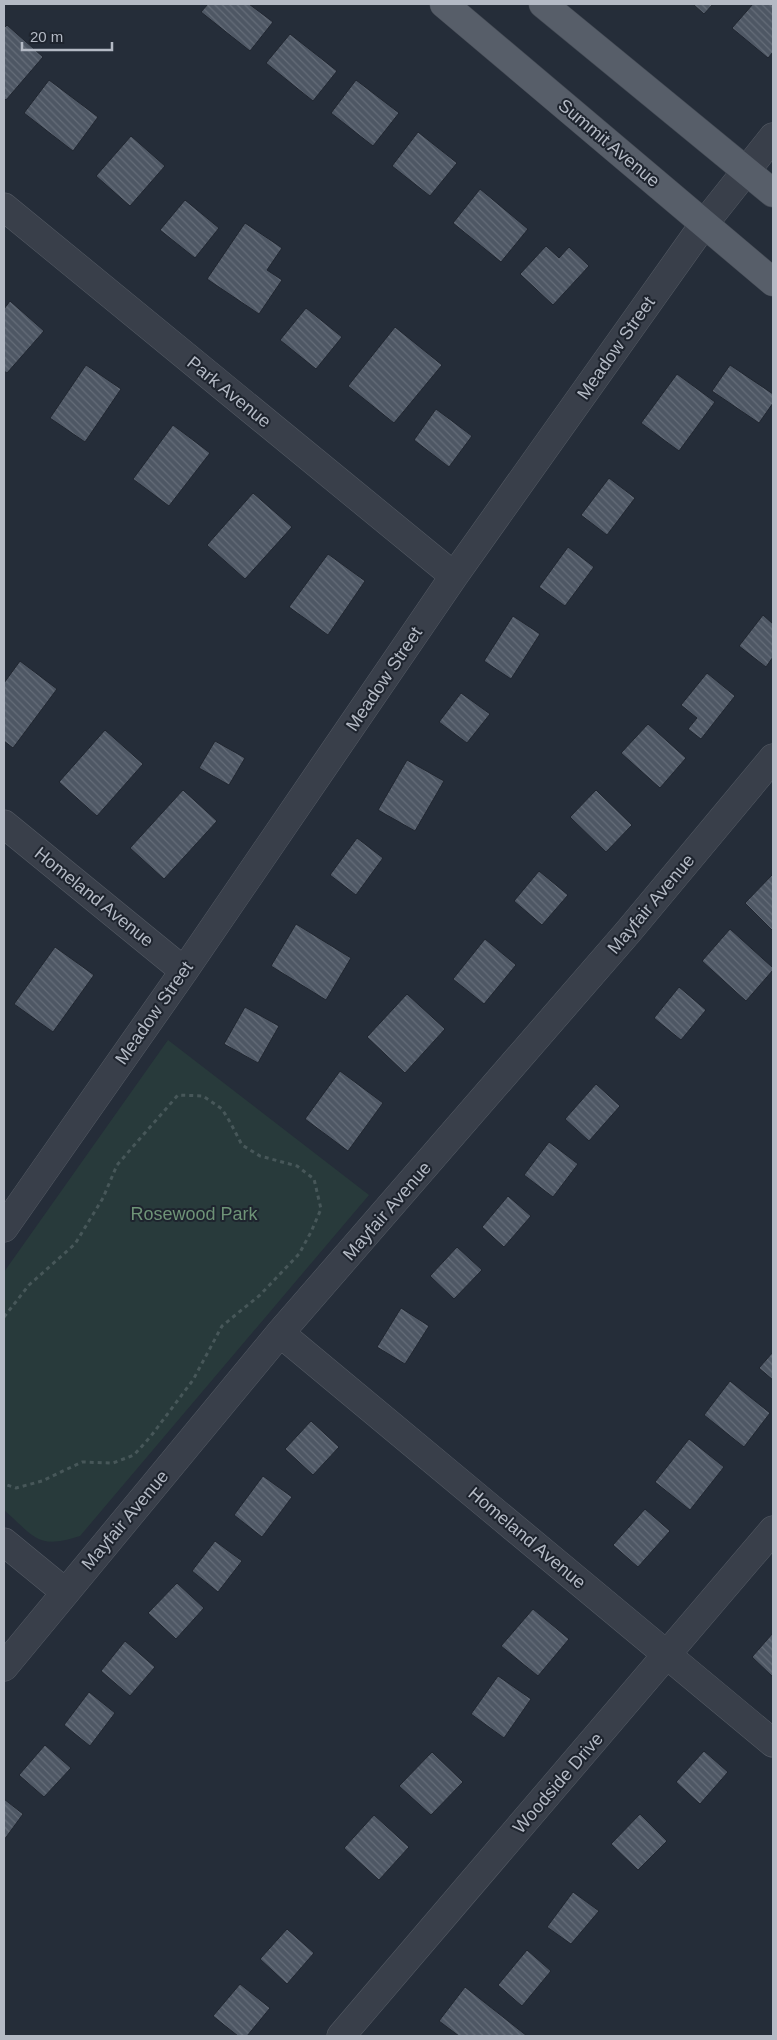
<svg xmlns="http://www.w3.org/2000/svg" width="777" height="2040" viewBox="0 0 777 2040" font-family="Helvetica,sans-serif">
  <defs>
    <pattern id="building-back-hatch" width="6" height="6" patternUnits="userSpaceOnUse" patternTransform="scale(1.25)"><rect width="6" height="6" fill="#4e5764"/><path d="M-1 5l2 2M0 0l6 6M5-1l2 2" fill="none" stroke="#656d79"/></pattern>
  </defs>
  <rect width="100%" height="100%" fill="#252d39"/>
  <!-- park -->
  <path fill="#283a3b" d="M168,1040L369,1195L80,1536C37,1550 35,1537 4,1510V1272Z"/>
  <!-- building -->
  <path fill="url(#building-back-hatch)" stroke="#202630" d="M208,4H249L273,22L250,51L201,12Z
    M693,4H713L704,14Z
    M753,4H773V52L768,58L732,28Z
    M7,25L43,57L6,100L4,98V28Z
    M290,34L337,71L313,101L266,63Z
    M49,80L98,117L73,151L24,113Z
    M356,80L399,113L373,146L331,113Z
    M418,132L457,163L430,196L392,166Z
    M131,136L165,166L130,206L96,176Z
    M480,189L528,229L501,262L453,223Z
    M185,200L219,228L195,258L160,230Z
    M245,223L282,248L267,270L282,280L259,314L207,279Z
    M546,246L559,258L569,247L589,266L553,305L520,274Z
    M10,301L44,331L7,373L4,371V309Z
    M306,308L342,337L316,369L280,340Z
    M395,327L442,365L394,423L348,386Z
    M86,365L121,389L85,442L50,418Z
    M730,365L773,394V403L759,423L712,391Z
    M677,374L715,402L679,451L641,423Z
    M436,409L472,436L449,467L414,440Z
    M173,425L210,453L169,506L133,479Z
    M609,478L635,498L607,535L581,515Z
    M253,493L292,527L245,579L207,545Z
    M568,547L594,567L565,606L539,587Z
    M328,554L365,581L328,635L289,607Z
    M763,615L773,624V657L766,667L739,646Z
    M513,616L540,634L511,679L484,661Z
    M20,661L57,689L13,748L4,741V683Z
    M707,673L735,696L701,739L688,729L697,718L681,705Z
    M461,693L490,714L467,743L439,722Z
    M648,724L686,758L660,788L621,753Z
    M105,730L143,764L97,816L59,782Z
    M215,741L245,758L229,785L199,768Z
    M407,760L444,781L415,831L378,810Z
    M183,790L217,821L164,879L130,848Z
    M596,790L632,825L606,852L570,817Z
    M357,838L383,858L356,895L330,875Z
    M539,871L568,895L542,925L514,901Z
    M773,874V931L745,903Z
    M296,924L351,958L326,1000L271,966Z
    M730,929L773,968V970L746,1001L702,961Z
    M485,939L516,965L484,1004L453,979Z
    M55,947L94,975L53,1032L14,1004Z
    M679,987L706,1010L681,1040L654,1018Z
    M407,994L445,1029L405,1073L367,1037Z
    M245,1007L279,1026L258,1063L224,1044Z
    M340,1071L383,1103L348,1151L305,1119Z
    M596,1084L620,1106L589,1141L565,1119Z
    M549,1142L578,1164L553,1197L524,1175Z
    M508,1196L531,1216L504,1247L482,1227Z
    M457,1247L482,1270L454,1299L430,1276Z
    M401,1308L429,1326L405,1364L377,1347Z
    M773,1352V1380L759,1368Z
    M730,1381L770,1413L744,1447L704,1415Z
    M311,1421L339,1447L313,1475L285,1449Z
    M689,1439L724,1467L690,1510L655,1482Z
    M263,1476L292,1497L262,1537L234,1515Z
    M645,1509L670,1531L638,1567L613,1545Z
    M215,1541L242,1561L218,1592L192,1571Z
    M177,1583L204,1608L176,1639L148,1613Z
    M533,1609L569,1639L538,1676L501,1646Z
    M773,1633V1677L752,1657Z
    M125,1641L155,1667L130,1696L101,1671Z
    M498,1676L531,1699L504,1738L471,1714Z
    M89,1692L115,1713L90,1746L64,1725Z
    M45,1745L71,1768L44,1797L19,1775Z
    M704,1751L728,1772L700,1804L676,1782Z
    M432,1752L463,1782L431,1815L399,1786Z
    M4,1799L23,1814L4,1840Z
    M640,1814L667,1841L638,1870L611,1844Z
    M374,1815L409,1847L379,1880L344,1848Z
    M573,1892L599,1911L571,1944L547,1927Z
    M287,1929L314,1953L287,1984L260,1959Z
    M527,1950L551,1971L522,2006L498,1985Z
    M240,1984L270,2008L247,2036H238L213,2016Z
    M465,1987L527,2036H459L439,2021Z"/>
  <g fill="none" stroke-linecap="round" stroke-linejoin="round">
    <!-- minor casing -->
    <g stroke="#545a64" stroke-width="29">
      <path id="minor" d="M4,207L454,576
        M4,824L184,971
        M4,1228L184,971L454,576L704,224L773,137
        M280,1333L773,1743
        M4,1542L65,1592
        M4,1667L280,1333L628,932L773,758
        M341,2036L773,1530"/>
    </g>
    <!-- major casing -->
    <g stroke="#424852" stroke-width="29">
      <path id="major" d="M444,4L773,282
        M543,4L773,193"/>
    </g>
    <!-- path -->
    <path stroke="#475759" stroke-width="3" stroke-dasharray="4 4" stroke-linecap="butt" d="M4,1317L29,1285L75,1244L103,1198L117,1165L178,1095L203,1096L222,1109L230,1122L242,1145L260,1156L297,1166L314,1179L321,1209L311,1232L299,1254L260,1295L222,1326L193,1380L151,1436L134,1455L113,1463L82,1462L42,1481L16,1488L4,1484"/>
    <!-- minor -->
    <use href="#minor" stroke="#393f4a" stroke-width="28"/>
    <!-- major -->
    <use href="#major" stroke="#575e69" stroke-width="28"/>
  </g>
  <g text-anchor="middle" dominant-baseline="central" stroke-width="4" stroke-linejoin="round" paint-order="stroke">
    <!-- street labels -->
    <g font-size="18" fill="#b4bac5" stroke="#1e242e">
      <text transform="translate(609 143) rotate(40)">Summit Avenue</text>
      <text transform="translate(616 348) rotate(-55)">Meadow Street</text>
      <text transform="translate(229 392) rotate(39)">Park Avenue</text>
      <text transform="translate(384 679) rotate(-56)">Meadow Street</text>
      <text transform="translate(94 897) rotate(39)">Homeland Avenue</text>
      <text transform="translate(651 904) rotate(-50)">Mayfair Avenue</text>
      <text transform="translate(154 1013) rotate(-55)">Meadow Street</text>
      <text transform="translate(387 1211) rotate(-49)">Mayfair Avenue</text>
      <text transform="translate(125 1520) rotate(-50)">Mayfair Avenue</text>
      <text transform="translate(527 1538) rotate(40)">Homeland Avenue</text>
      <text transform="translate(558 1783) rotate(-49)">Woodside Drive</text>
    </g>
    <!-- park labels -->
    <g font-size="18" fill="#6e9377" stroke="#1e242e">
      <text x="194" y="1214">Rosewood Park</text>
    </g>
  </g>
  <!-- border -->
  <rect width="777" height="2040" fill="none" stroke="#b4bac5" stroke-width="10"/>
  <!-- scale -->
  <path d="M22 42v8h90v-8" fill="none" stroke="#b4bac5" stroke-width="2.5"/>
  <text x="30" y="42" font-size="15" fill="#b4bac5" stroke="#1e242e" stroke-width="4" paint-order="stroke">20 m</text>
</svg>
